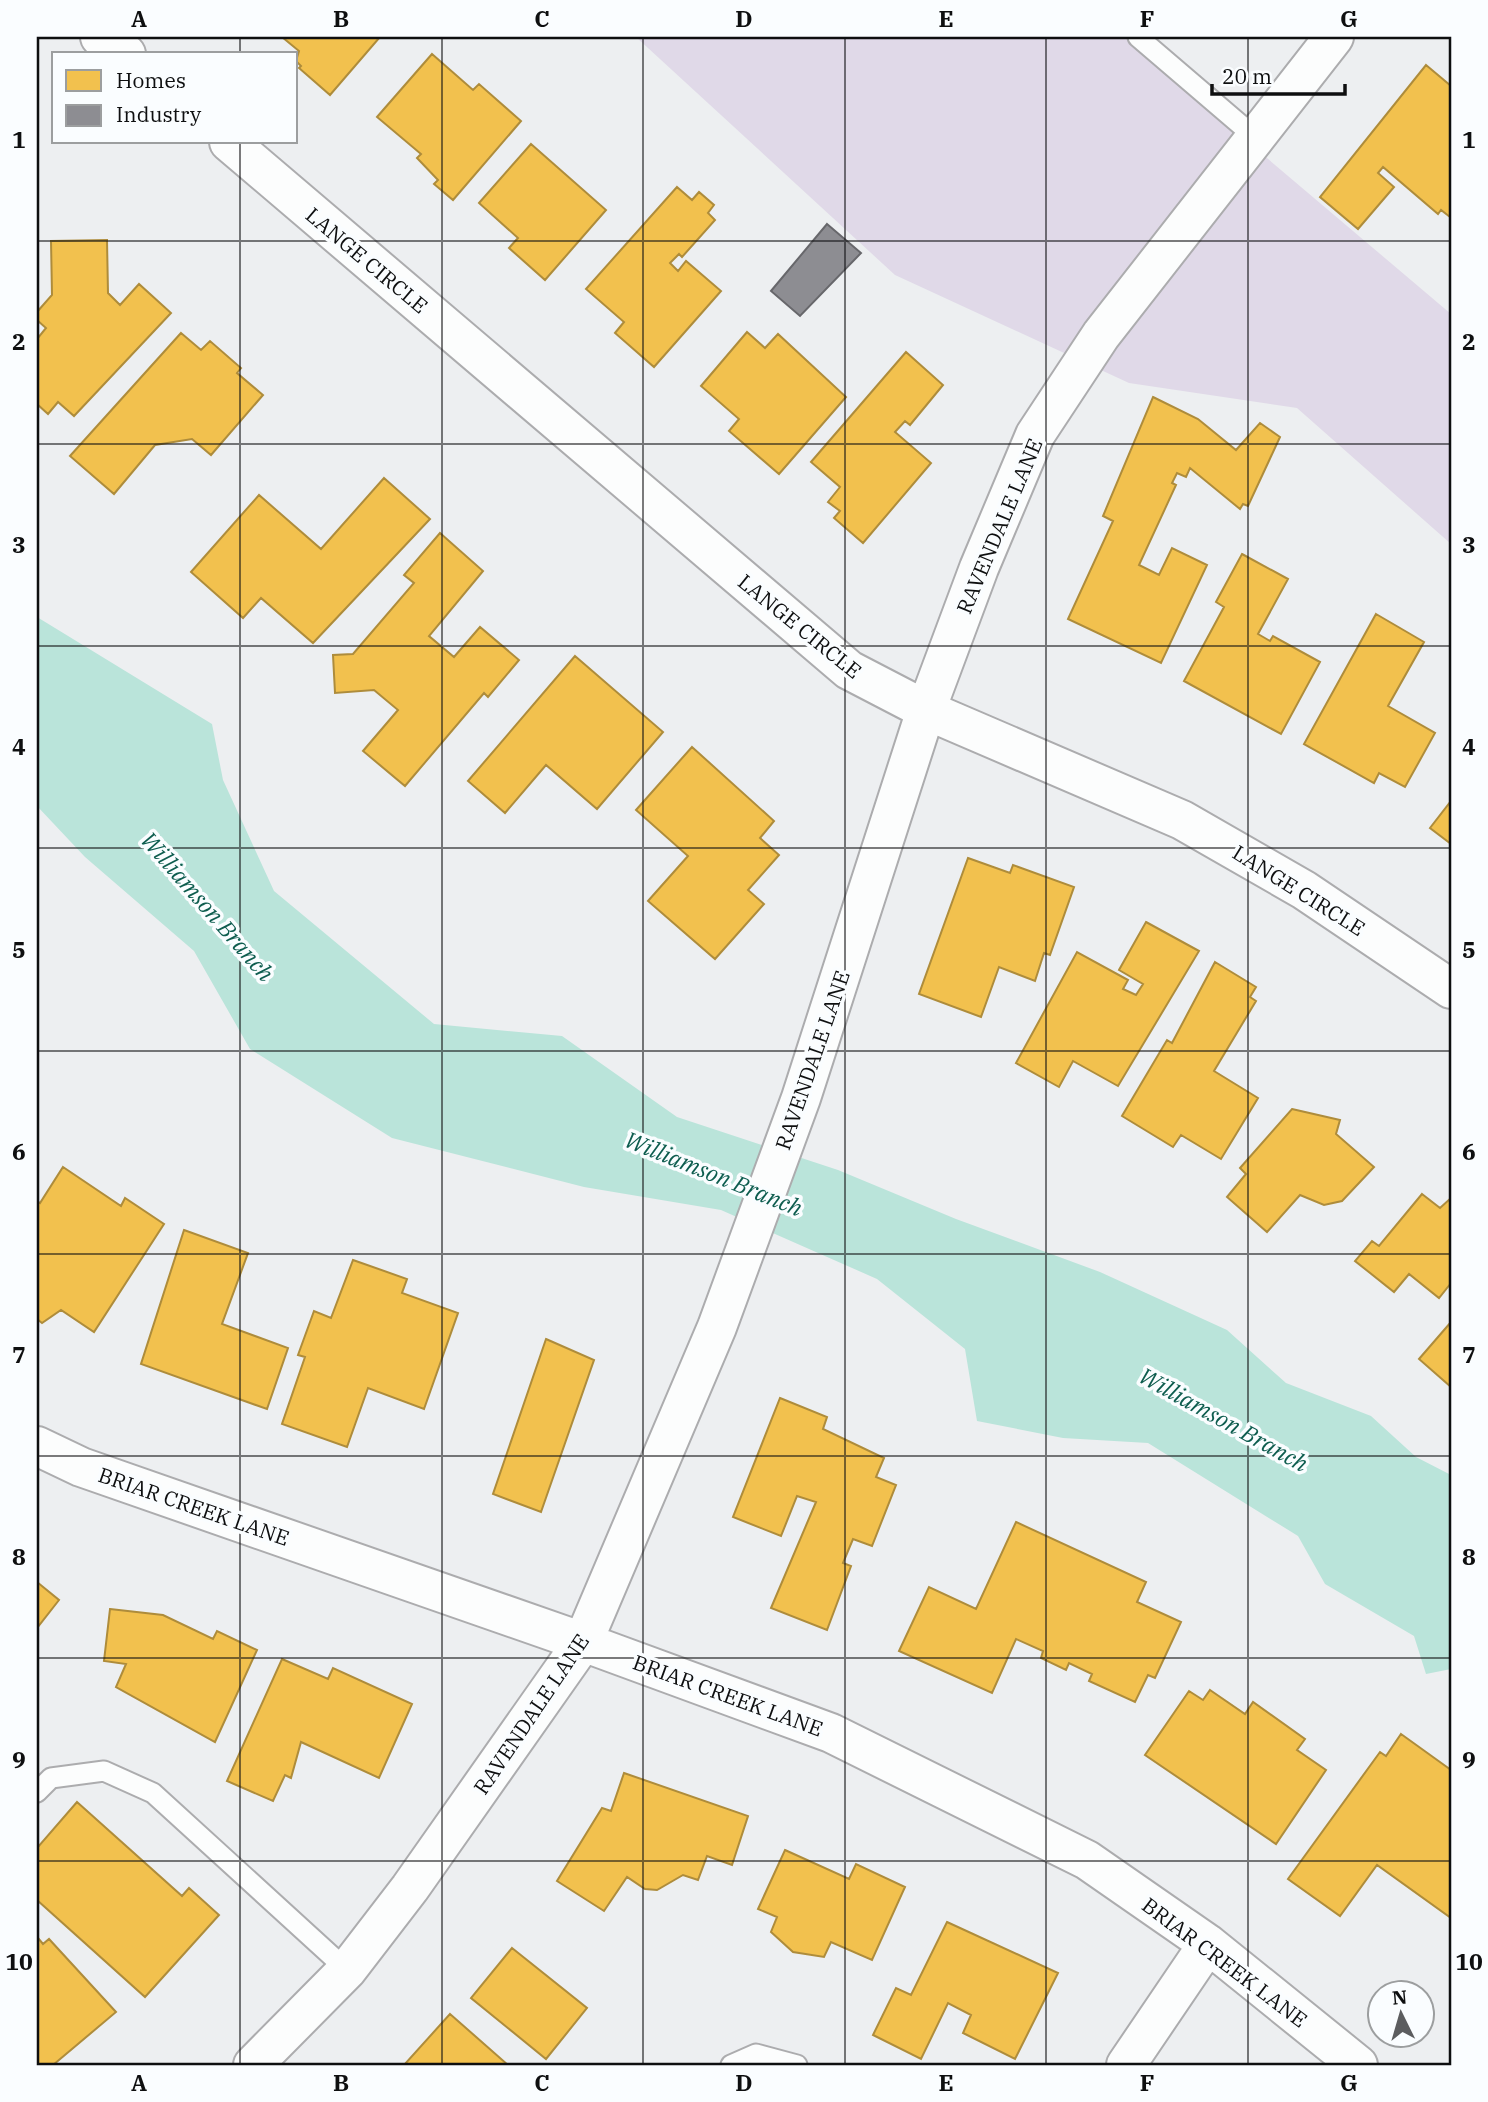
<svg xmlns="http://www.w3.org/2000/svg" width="1488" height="2102" viewBox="0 0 1488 2102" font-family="'IBM Plex Serif',serif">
  <rect width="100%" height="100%" fill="#edeff1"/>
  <!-- green -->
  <path fill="#e0d9e8" d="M636,37H1124L1451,314V544L1297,408L1129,383L895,275Z"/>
  <!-- water -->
  <path fill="#bae4da" d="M37,617L212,724L223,780L274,891L434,1024L562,1036L677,1117L838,1170L956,1219L1100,1272L1227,1330L1286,1383L1371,1416L1416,1457L1451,1475V1669L1426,1674L1414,1636L1325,1584L1298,1536L1148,1443L1063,1438L977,1421L965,1349L877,1279L721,1210L584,1187L392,1138L250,1049L194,951L85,857L37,806Z"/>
  <!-- homes -->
  <path fill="#f2c14e" stroke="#ae8c3b" stroke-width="2" d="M282,37H380L330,95L299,68L301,66L296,61L299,51Z
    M432,54L473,90L479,84L521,121L453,200L434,184L438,180L417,158L421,154L377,117Z
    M1426,65L1451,86V216L1450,217L1441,210L1438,214L1383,167L1378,173L1394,187L1358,229L1320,197Z
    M531,144L606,210L545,280L509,248L518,238L479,203Z
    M677,187L692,200L699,192L714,205L708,213L715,220L682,257L679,254L670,263L678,271L686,261L721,291L654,367L615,333L624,322L586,289Z
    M107,240L108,293L120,305L139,284L171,313L74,416L58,402L48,414L37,404V339L46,328L37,320V312L52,295L51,241Z
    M747,332L765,348L778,334L846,397L779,474L729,431L739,419L701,386Z
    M181,333L201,350L210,341L241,368L237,373L263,395L211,455L192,439L155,445L114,494L70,456Z
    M906,352L943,385L910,425L905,421L895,432L931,463L863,543L834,518L840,511L828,502L840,487L811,462Z
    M1153,397L1198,419L1236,450L1260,423L1280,437L1248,506L1243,504L1240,509L1190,468L1186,477L1177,473L1172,483L1176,485L1139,565L1159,575L1172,548L1207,565L1161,663L1068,619L1113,521L1103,516Z
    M384,478L430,519L313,643L261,598L243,618L191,572L259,495L321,549Z
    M440,533L483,571L429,636L454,657L480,627L519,660L488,697L484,693L405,786L363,751L398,710L374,690L335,693L333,655L353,654L414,583L404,575Z
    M1242,554L1288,579L1258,634L1270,641L1273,636L1320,662L1281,734L1184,681L1224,607L1216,602Z
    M1376,614L1424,642L1388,706L1435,733L1405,787L1379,773L1374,783L1304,744Z
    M575,656L663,732L597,809L546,765L505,813L468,781Z
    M692,747L774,821L760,838L779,855L748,890L764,904L715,959L648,901L688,856L636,810Z
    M1451,801V844L1430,828Z
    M968,858L1010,873L1013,865L1074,887L1050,955L1044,953L1035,981L999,967L981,1017L919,994Z
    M1146,922L1199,951L1118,1086L1073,1061L1059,1087L1016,1063L1077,952L1128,980L1123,989L1136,995L1143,984L1119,970Z
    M1215,962L1256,987L1250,997L1256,1001L1214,1071L1258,1098L1221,1159L1181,1135L1173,1147L1122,1116L1167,1040L1172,1043Z
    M1292,1109L1340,1120L1336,1134L1374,1167L1342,1201L1324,1205L1300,1195L1267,1232L1227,1197L1246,1174L1240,1168Z
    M63,1167L121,1206L125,1198L164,1224L94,1332L61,1310L42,1323L37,1319V1201L40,1203Z
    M1422,1194L1440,1208L1451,1198V1283L1439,1298L1409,1274L1394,1292L1355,1261L1372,1241L1379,1246Z
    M184,1230L248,1253L222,1324L288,1348L267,1409L141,1364Z
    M353,1260L407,1279L402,1293L458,1313L424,1409L368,1388L347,1447L282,1424L305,1357L298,1355L314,1311L331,1318Z
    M1451,1322V1387L1419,1359Z
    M546,1339L594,1360L541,1512L493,1494Z
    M780,1398L827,1417L823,1429L884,1458L876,1477L896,1485L872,1546L853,1539L843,1563L851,1566L827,1630L771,1608L816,1502L797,1496L781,1536L733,1517Z
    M1016,1522L1146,1582L1137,1602L1181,1622L1155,1678L1148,1675L1135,1702L1089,1681L1092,1674L1069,1663L1066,1670L1041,1658L1043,1651L1016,1639L992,1693L899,1651L929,1587L976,1609Z
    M37,1582L59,1600L37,1628Z
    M110,1609L163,1615L213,1639L217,1631L257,1650L215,1742L116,1687L126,1664L104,1661Z
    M282,1659L328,1679L333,1668L412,1704L379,1778L301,1742L291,1778L285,1775L273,1801L227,1781Z
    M1210,1690L1245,1714L1253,1702L1305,1739L1297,1750L1326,1770L1276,1844L1145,1755L1189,1691L1203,1700Z
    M1401,1734L1451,1770V1918L1377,1865L1340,1916L1288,1879L1380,1752L1386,1756Z
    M624,1773L748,1816L732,1865L707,1856L698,1880L683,1875L657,1890L645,1889L627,1877L604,1911L557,1881L602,1808L611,1811Z
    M77,1802L182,1896L189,1888L219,1915L145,1997L37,1900V1848Z
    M785,1850L849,1879L856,1864L905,1887L872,1960L831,1942L824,1957L793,1952L771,1932L777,1917L758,1909Z
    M947,1922L1058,1973L1015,2059L963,2033L971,2015L948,2003L921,2059L873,2035L896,1988L911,1995Z
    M38,1938L43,1944L49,1939L116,2012L53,2065H37Z
    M512,1948L587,2008L546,2059L471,1998Z
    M450,2014L508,2065H404Z"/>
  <!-- industry -->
  <path fill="#8d8d92" stroke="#67676b" stroke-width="2" d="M827,224L861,253L800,316L771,291Z"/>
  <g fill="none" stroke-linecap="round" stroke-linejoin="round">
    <!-- service casing -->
    <g stroke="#acacae" stroke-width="23">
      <path id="service" d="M1138,37L1256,138
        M37,1792L51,1778L104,1771L153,1793L347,1970
        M731,2065L756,2054L797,2065"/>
    </g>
    <!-- minor casing -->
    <g stroke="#acacae" stroke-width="42">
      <path id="minor" d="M100,37L126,54
        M229,142L849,670L926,710L1182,820L1304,890L1451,989
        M37,1446L81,1467L583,1642L831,1733L1087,1860L1208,1944L1358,2065
        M253,2065L347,1970L410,1888L583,1642L717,1327L801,1098L926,710L979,568L1035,435L1101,335L1334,37
        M1126,2065L1208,1944"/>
    </g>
    <!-- service -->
    <use href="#service" stroke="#fcfdfd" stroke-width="19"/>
    <!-- minor -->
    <use href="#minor" stroke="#fcfdfd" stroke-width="38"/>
  </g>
  <!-- grid -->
  <path fill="none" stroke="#0e0f10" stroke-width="2" stroke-opacity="0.55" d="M240,37V54M442,37V2065M643,37V2065M845,37V2065M1046,37V2065M1248,37V2065M240,142V2065M37,241H1451M37,444H1451M37,646H1451M37,848H1451M37,1051H1451M37,1254H1451M37,1456H1451M37,1658H1451M37,1861H1451"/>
  <g text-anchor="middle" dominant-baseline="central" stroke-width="7" stroke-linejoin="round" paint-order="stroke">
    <!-- street labels -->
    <g font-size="21" fill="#0e0f10" stroke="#fafdff">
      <text transform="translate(367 260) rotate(40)">LANGE CIRCLE</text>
      <text transform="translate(999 526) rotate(-67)">RAVENDALE LANE</text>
      <text transform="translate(800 626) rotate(39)">LANGE CIRCLE</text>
      <text transform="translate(1299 890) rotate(32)">LANGE CIRCLE</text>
      <text transform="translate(812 1060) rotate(-71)">RAVENDALE LANE</text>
      <text transform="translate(194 1506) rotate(19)">BRIAR CREEK LANE</text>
      <text transform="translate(728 1695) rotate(20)">BRIAR CREEK LANE</text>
      <text transform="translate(531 1714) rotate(-56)">RAVENDALE LANE</text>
      <text transform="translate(1225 1962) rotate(37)">BRIAR CREEK LANE</text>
    </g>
    <!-- water labels -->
    <g font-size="23" font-style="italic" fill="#0e5d4f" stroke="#fafdff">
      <text transform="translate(208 906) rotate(49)">Williamson Branch</text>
      <text transform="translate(714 1173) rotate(22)">Williamson Branch</text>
      <text transform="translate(1224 1419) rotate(29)">Williamson Branch</text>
    </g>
  </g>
  <!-- border -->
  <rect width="1488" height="2102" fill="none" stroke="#fafdff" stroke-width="77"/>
  <!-- legend -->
  <rect x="52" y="52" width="245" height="91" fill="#fafdff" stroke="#9c9e9f" stroke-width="2"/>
  <rect x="66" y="70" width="35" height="21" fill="#f2c14e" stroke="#9c9e9f" stroke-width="2"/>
  <text x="116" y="88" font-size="21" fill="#0e0f10">Homes</text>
  <rect x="66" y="105" width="35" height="21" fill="#8d8d92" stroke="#9c9e9f" stroke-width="2"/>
  <text x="116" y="122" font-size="21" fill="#0e0f10">Industry</text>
  <!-- north arrow -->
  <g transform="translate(1401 2014) rotate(355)"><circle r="33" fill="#fafdff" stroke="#9c9e9f" stroke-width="2"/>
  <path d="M0-5L12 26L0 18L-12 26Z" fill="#5c5d5f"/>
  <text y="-10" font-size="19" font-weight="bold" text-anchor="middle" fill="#0e0f10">N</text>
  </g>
  <!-- scale -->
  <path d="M1212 84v10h133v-10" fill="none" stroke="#0e0f10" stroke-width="3.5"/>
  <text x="1222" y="84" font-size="21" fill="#0e0f10" stroke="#fafdff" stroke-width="5" paint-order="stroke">20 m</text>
  <rect x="38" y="38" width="1412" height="2026" fill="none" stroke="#0e0f10" stroke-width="2.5"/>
  <g font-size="23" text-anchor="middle" font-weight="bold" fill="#0e0f10">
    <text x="139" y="27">A</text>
    <text x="341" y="27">B</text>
    <text x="542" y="27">C</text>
    <text x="744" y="27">D</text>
    <text x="946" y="27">E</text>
    <text x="1147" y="27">F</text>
    <text x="1349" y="27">G</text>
    <text x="19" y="148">1</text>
    <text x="1469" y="148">1</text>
    <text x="19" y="350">2</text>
    <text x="1469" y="350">2</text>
    <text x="19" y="553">3</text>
    <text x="1469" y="553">3</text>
    <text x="19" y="755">4</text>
    <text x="1469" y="755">4</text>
    <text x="19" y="958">5</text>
    <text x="1469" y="958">5</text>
    <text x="19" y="1160">6</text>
    <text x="1469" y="1160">6</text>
    <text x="19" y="1363">7</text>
    <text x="1469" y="1363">7</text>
    <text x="19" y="1565">8</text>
    <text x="1469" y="1565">8</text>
    <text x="19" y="1768">9</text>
    <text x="1469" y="1768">9</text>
    <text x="19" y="1970">10</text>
    <text x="1469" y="1970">10</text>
    <text x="139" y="2091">A</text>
    <text x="341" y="2091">B</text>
    <text x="542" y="2091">C</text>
    <text x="744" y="2091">D</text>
    <text x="946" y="2091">E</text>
    <text x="1147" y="2091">F</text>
    <text x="1349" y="2091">G</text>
  </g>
</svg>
